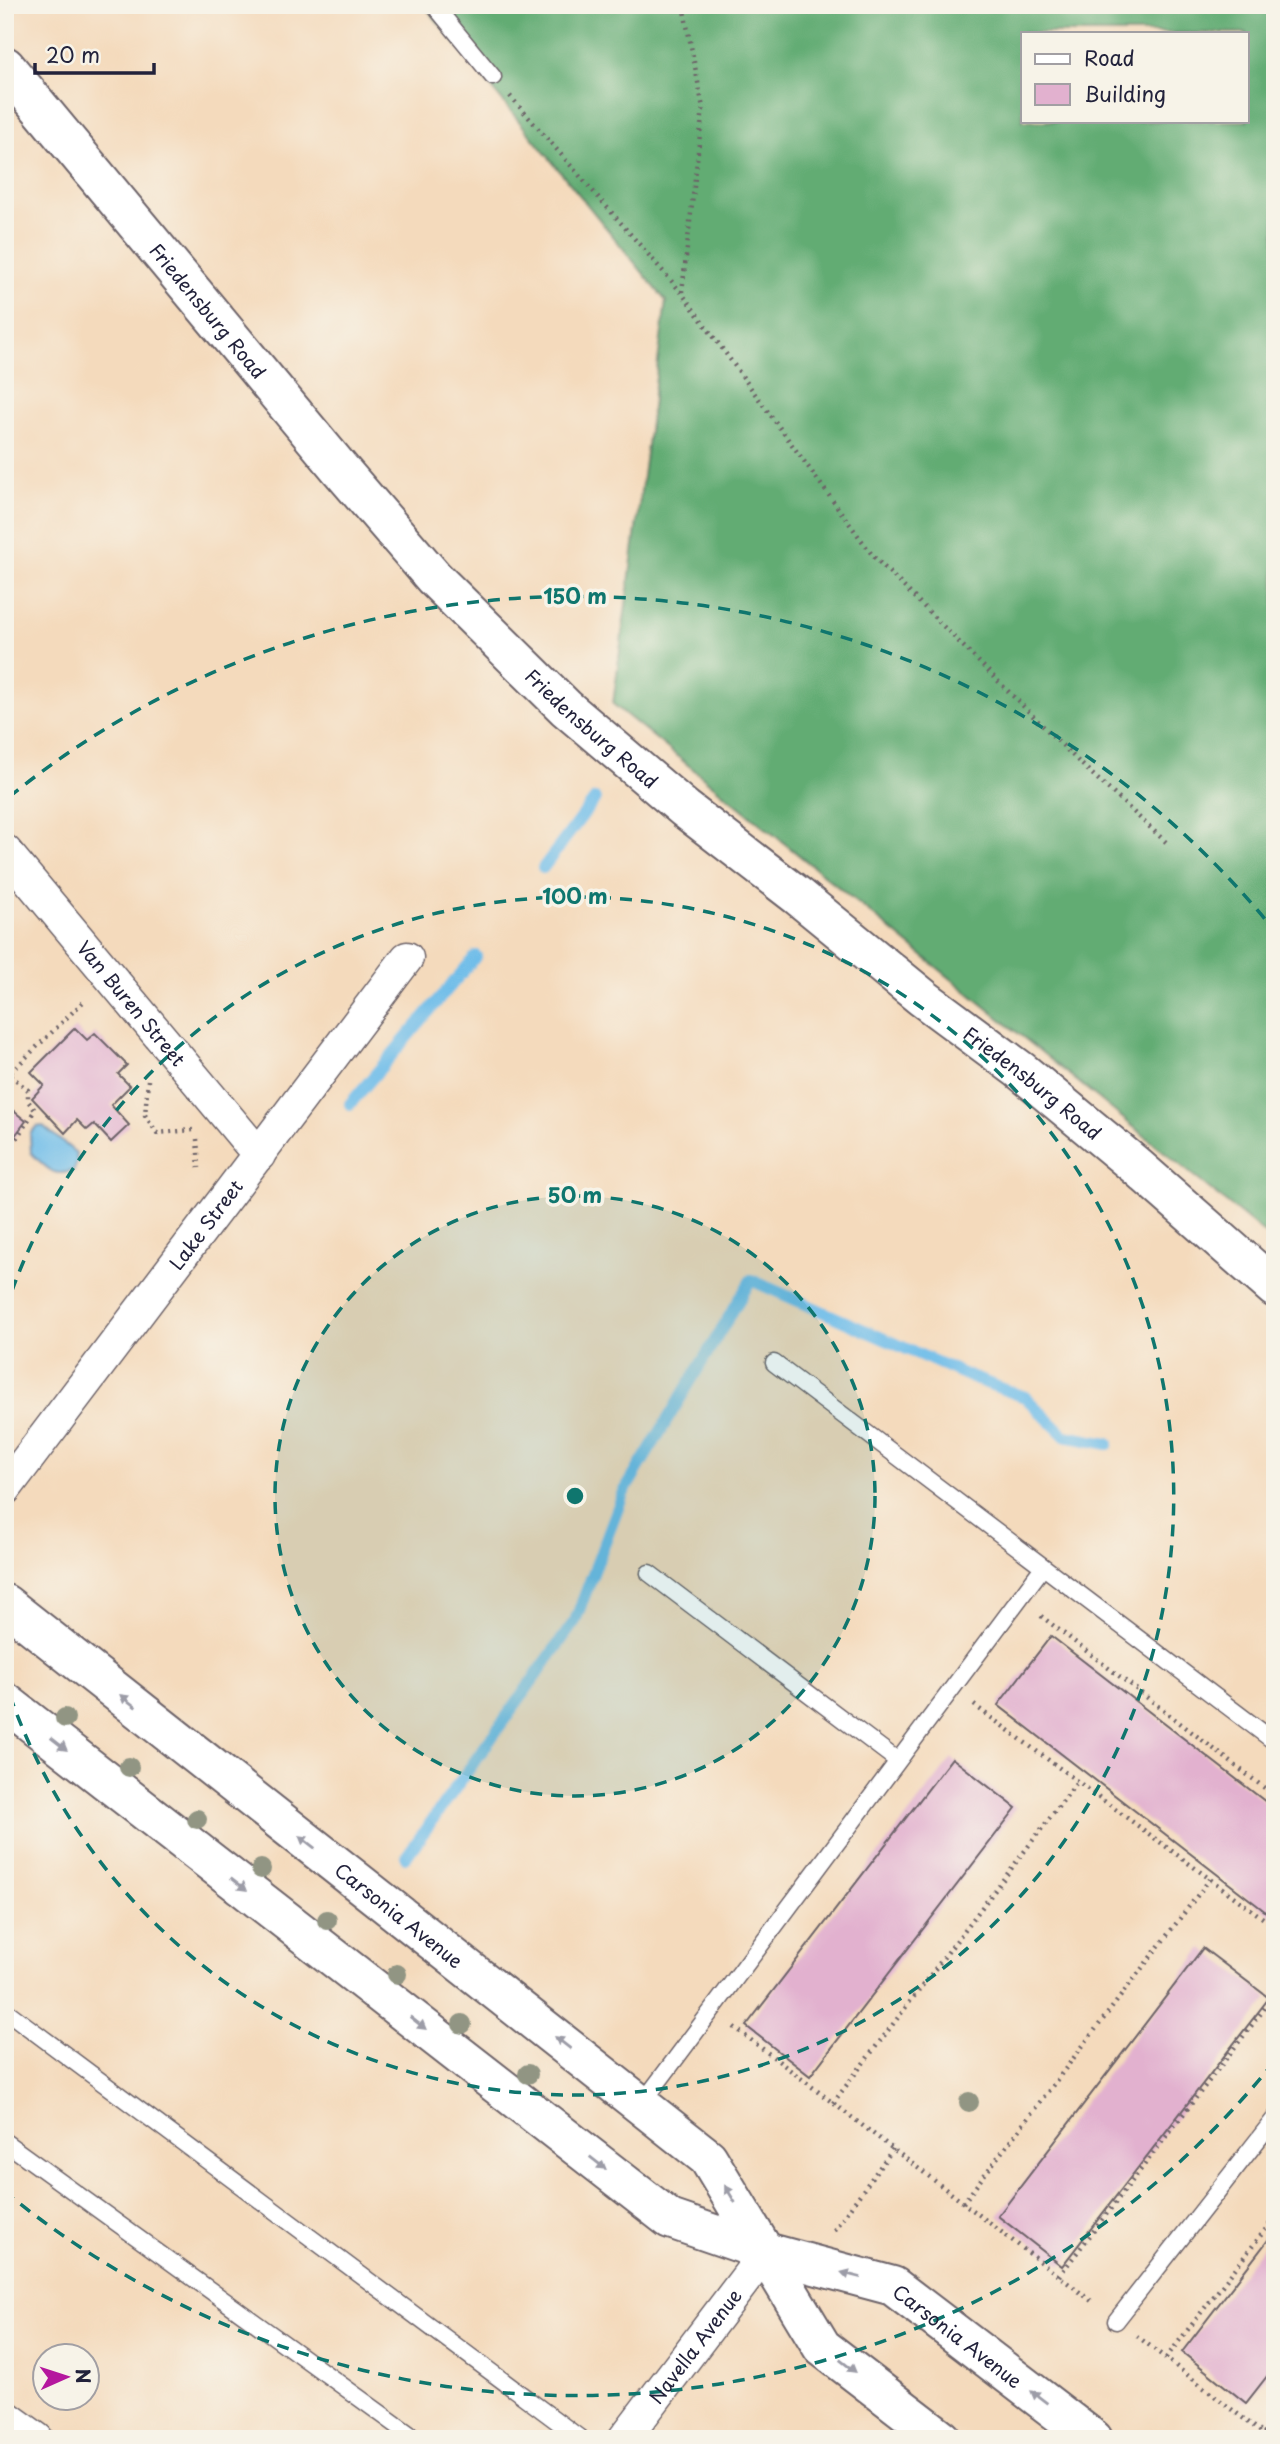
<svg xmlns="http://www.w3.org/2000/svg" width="1280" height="2444" viewBox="0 0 1280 2444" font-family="'Playpen Sans',sans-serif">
  <rect width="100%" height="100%" fill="#f7f3e8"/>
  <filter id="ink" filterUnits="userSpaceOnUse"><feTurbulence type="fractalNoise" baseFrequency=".0143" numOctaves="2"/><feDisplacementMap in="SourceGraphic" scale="14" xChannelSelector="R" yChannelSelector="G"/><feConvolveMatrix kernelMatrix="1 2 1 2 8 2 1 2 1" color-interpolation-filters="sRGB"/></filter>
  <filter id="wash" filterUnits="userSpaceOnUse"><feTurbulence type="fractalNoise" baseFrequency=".00686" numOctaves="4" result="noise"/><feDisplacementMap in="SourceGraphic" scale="28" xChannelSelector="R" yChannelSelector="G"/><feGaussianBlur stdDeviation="1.57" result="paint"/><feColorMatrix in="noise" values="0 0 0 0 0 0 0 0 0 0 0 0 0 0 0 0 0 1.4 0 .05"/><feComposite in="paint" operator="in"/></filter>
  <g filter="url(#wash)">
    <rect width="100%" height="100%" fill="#f4dabc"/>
    <!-- forest -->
    <path fill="#62ac73" stroke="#426757" stroke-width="2" fill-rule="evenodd" d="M424,5H1275V1242L613,704L666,301ZM1023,33H1247V121H1023Z"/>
    <!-- water -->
    <path fill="#6fbde9" stroke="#487092" stroke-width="2" d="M43,1126L76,1153L77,1162L74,1170C52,1179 47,1167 31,1153L30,1134L36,1127Z"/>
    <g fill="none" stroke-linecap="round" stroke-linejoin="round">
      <!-- stream -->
      <path stroke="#6fbde9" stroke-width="12" d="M543,868L595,799
        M350,1104L476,956
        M406,1857L575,1621L623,1494L751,1280L970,1377L1025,1397L1065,1436L1108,1444"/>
    </g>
    <g id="blocks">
      <!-- building -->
      <path fill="#e2b1cf" d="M75,1028L87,1040L95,1033L127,1065L118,1074L130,1086L111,1105L129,1125L111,1142L94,1124L87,1130L77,1120L65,1133L32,1098L44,1085L31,1072Z
        M5,1104L26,1121L5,1149Z
        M1051,1636L1275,1809V1919L998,1705Z
        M952,1758L1016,1808L810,2076L746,2026Z
        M1203,1948L1269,1998L1062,2266L998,2216Z
        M1275,2231V2366L1246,2403L1182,2352Z"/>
    </g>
  </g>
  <g filter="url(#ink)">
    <use href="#blocks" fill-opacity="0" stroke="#6c6268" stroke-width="2"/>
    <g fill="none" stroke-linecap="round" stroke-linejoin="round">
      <!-- lane casing -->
      <g stroke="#6c6268" stroke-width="19">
        <path id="lane" d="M434,5L493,77
          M774,1363L1275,1742
          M649,1573L898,1761
          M5,2010L581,2439
          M641,2105L1043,1567
          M5,2142L416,2439
          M1116,2321L1275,2118"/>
      </g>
      <!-- street casing -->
      <g stroke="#6c6268" stroke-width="35">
        <g id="street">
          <path id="s1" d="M5,851L259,1155"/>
          <path id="s2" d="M5,1489L407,958"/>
          <path d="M5,2416L37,2439"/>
          <path id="s3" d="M624,2439L766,2252"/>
        </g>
      </g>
      <!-- secondary casing -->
      <g stroke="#6c6268" stroke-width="42">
        <g id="secondary">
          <path id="s4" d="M5,66L340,469L434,578L566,708L685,809L798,896L923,998L1020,1070L1135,1165L1275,1288"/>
          <path id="s5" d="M5,1604L708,2158L822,2347L942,2439"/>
          <path id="s6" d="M5,1702L670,2219L766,2252L893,2286L1093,2439"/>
        </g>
      </g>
      <!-- path -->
      <path stroke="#6c6268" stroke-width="4.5" stroke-dasharray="2 5" stroke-linecap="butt" d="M510,96L681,292L873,556L1078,761L1167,843
        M682,292L703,108L683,5
        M148,1080L145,1115L157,1133L193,1130
        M197,1139L199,1168
        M5,1156L35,1110L28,1101V1090L9,1074L83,1002
        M1041,1616L1275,1796
        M974,1705L1275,1927
        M734,2027L1094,2303
        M833,2103L1078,1781
        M963,2203L1210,1879
        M834,2230L893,2149
        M1059,2276L1275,1995
        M1137,2336L1270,2439
        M1166,2358L1275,2217
        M1264,2434L1275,2420"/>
      <!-- lane -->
      <use href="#lane" stroke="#fff" stroke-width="16"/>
      <!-- street -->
      <use href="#street" stroke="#fff" stroke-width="32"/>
      <!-- secondary -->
      <use href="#secondary" stroke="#fff" stroke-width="38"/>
    </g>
    <!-- trees -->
    <g fill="#919583">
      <circle cx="65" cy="1718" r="10"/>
      <circle cx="129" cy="1767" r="10"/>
      <circle cx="197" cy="1819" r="10"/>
      <circle cx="261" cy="1869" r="10"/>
      <circle cx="327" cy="1920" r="10"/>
      <circle cx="397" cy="1974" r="10"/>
      <circle cx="462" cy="2024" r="10"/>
      <circle cx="528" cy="2074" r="10"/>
      <circle cx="969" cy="2102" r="10"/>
    </g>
    <!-- one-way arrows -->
    <defs><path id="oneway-solid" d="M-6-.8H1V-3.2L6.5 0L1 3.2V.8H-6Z" transform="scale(1.75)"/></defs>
    <g fill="#9c9ca7">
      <use href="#oneway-solid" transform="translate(128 1701) rotate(-142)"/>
      <use href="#oneway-solid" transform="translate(59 1744) rotate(38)"/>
      <use href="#oneway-solid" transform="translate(307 1842) rotate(-142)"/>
      <use href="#oneway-solid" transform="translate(239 1884) rotate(38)"/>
      <use href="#oneway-solid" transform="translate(418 2023) rotate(38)"/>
      <use href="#oneway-solid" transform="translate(563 2043) rotate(-142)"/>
      <use href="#oneway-solid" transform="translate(598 2163) rotate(38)"/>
      <use href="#oneway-solid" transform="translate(730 2194) rotate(-121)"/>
      <use href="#oneway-solid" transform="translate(851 2275) rotate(-165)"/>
      <use href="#oneway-solid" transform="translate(848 2366) rotate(38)"/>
      <use href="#oneway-solid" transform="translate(1039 2397) rotate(-143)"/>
    </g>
  </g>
  <!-- distance rings -->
  <circle cx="575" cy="1496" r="300" fill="#0f766e" fill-opacity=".12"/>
  <g fill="none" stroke="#0f766e" stroke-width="3.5" stroke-dasharray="12 9">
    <circle cx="575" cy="1496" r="300"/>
    <path d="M5 1311A599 599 0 1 1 5 1681"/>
    <path d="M1274 2062A899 899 0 0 1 9 2195M9 797A899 899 0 0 1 1274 930"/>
  </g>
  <g text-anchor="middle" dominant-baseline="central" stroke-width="7" stroke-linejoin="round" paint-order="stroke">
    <!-- street labels -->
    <g font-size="19" fill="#22223b" stroke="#f7f3e8">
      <text stroke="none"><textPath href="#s4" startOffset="318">Friedensburg Road</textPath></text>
      <text stroke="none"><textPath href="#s4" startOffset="886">Friedensburg Road</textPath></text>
      <text stroke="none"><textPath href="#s1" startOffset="198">Van Buren Street</textPath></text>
      <text stroke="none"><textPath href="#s4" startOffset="1452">Friedensburg Road</textPath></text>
      <text stroke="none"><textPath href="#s2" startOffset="332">Lake Street</textPath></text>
      <text stroke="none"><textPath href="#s5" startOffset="502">Carsonia Avenue</textPath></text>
      <text stroke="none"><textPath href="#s6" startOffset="1157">Carsonia Avenue</textPath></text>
      <text stroke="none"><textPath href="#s3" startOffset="117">Navella Avenue</textPath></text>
    </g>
  </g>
  <circle cx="575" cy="1496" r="10" fill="#0f766e" stroke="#f7f3e8" stroke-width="3.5"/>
  <g font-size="21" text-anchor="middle" font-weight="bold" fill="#0f766e" stroke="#f7f3e8" stroke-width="7" stroke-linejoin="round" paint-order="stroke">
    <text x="575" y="604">150 m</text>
    <text x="575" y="904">100 m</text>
    <text x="575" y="1203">50 m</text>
  </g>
  <!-- margin -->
  <rect width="1280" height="2444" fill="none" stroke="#f7f3e8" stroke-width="28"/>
  <!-- legend -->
  <rect x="1021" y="32" width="228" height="91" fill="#f7f3e8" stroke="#a29fa3" stroke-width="2"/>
  <rect x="1035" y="54" width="35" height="10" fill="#ffffff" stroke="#a29fa3" stroke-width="2"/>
  <text x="1084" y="66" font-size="21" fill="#22223b">Road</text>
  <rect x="1035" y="84" width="35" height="21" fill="#e2b1cf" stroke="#a29fa3" stroke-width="2"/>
  <text x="1084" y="102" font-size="21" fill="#22223b">Building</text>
  <!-- north arrow -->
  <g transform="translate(66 2377) rotate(87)"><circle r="33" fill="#f7f3e8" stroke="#a29fa3" stroke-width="2"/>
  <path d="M0-5L12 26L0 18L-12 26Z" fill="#b5179e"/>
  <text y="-10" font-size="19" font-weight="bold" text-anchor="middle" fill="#22223b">N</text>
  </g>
  <!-- scale -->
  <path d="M35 63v10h119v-10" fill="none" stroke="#22223b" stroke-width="3.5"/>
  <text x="46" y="63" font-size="21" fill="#22223b" stroke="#f7f3e8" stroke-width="5" paint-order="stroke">20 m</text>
</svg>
